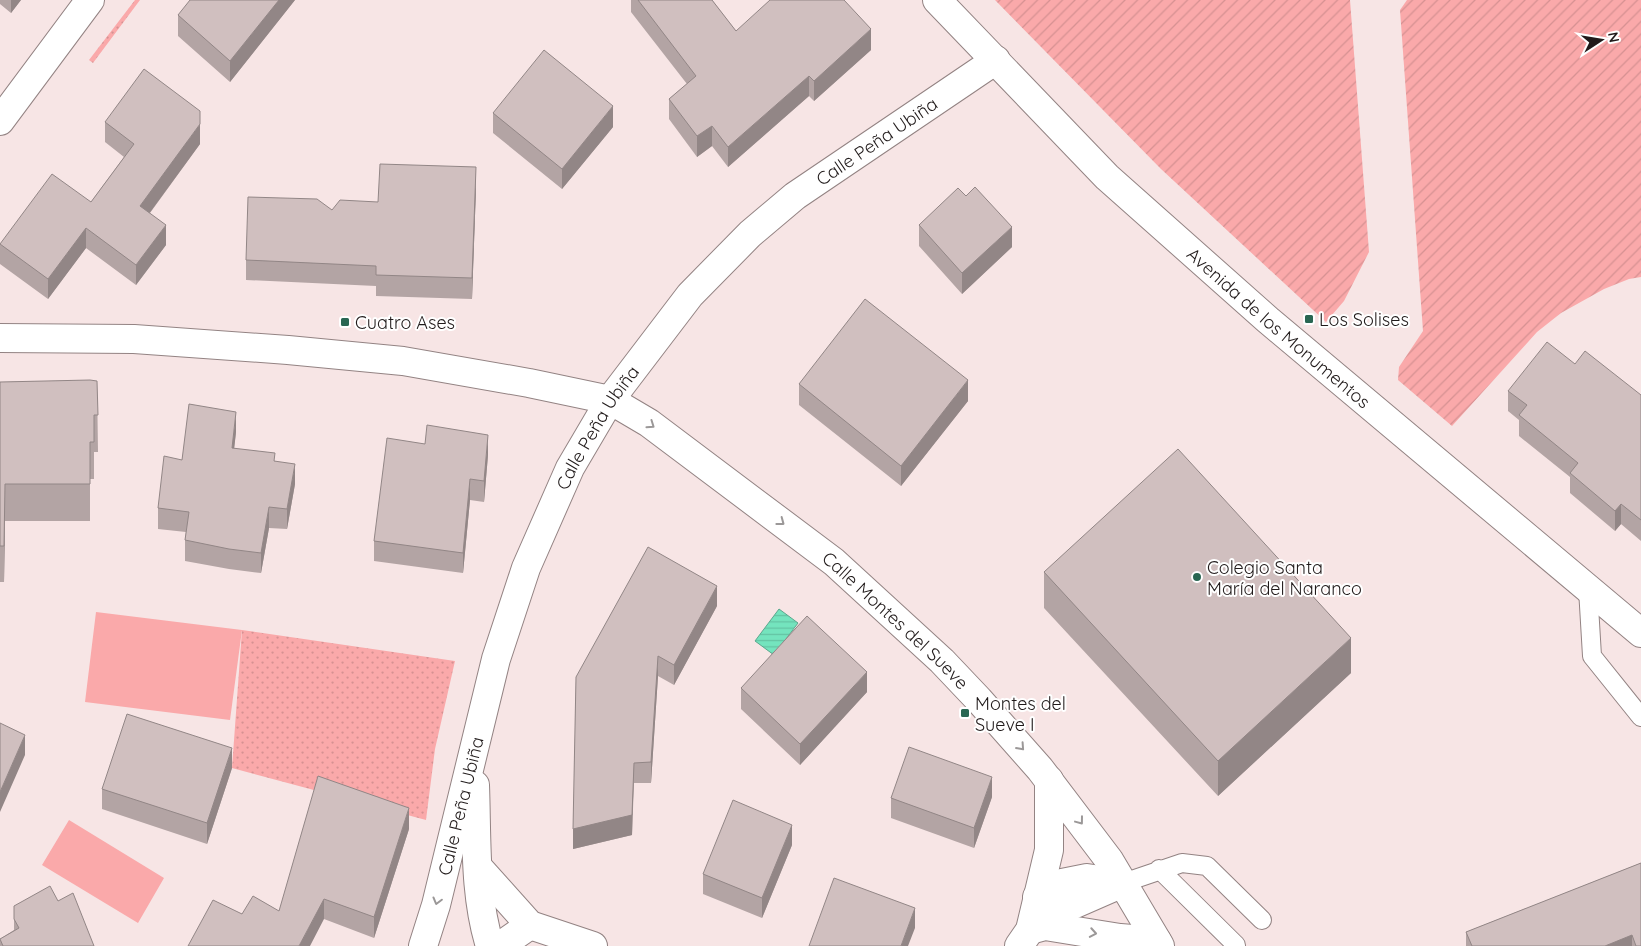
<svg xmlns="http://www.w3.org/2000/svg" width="1641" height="946" viewBox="0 0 1641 946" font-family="Quicksand,sans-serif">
  <defs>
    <pattern id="grass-dots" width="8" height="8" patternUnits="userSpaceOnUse" patternTransform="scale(1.25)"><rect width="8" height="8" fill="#faa9aa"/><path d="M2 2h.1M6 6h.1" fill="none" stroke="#d69192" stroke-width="1.8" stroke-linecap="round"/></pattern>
    <pattern id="garden-furrows" width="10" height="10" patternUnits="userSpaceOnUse" patternTransform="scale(1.25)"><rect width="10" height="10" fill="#faa9aa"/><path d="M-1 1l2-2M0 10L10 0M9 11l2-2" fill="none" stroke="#d69192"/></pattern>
    <pattern id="water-rules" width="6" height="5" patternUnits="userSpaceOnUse" patternTransform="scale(1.25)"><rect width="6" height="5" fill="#74e4be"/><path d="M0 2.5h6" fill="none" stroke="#64c3a3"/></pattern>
  </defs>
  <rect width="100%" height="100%" fill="#f7e5e5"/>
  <!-- grass -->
  <path fill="url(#grass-dots)" d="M135,0H140L93,63L89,60Z
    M242,630L455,661L435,749L426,820L232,768Z"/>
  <!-- park -->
  <path fill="#faa9aa" d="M96,612L242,630L230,720L85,702Z
    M69,820L164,878L138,923L42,865Z"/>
  <!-- garden -->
  <path fill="url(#garden-furrows)" d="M995,0H1350L1369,252L1344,301L1326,322L1161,169Z
    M1407,0H1641V277L1629,279L1604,289L1561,313L1537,332L1452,426L1398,380L1399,367L1423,331L1400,10Z"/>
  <!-- water -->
  <path fill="url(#water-rules)" stroke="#5ba78d" d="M779,609L798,623L774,655L755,641Z"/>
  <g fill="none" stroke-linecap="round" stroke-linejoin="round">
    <!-- lane casing -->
    <g stroke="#938383" stroke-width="20">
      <path id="lane" d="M1588,589L1592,656L1641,717
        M1159,869L1236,945
        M1123,883L1182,863L1207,866L1262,920"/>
    </g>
    <!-- street casing -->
    <g stroke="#938383" stroke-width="30">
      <g id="street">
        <path id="s1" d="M937,0L1107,177L1268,320L1641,633"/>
        <path d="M0,121L90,0"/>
        <path id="s2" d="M0,338L134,339L288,350L403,361L529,383L610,400L649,423L834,562L942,661L979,700L1040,769L1109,860L1160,946"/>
        <path d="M475,785C477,838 474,895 490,946"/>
        <path d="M478,867L530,925L593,946"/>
        <path d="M1037,897L1062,883L1087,878L1123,883"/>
        <path d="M1045,926L1059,911L1123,883"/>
        <path d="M1030,930L1045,926L1120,938L1157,941"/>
        <path id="s3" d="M423,946L436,905L496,659L526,568L570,468L610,400L690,295L750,234L795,196L996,60"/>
        <path d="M500,946L530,925"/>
        <path d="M1019,946L1030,930L1049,850V780"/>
      </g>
    </g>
    <!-- lane -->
    <use href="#lane" stroke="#fff" stroke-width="18"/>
    <!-- street -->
    <use href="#street" stroke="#fff" stroke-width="28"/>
  </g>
  <!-- wall -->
  <path fill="#b3a4a4" d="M0,0H21L11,13L0,4Z
    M295,0L230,82L178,36V15Z
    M631,0H712L736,31L871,50L814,101L809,96L728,167L712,146L697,157L669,119V99L687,84L631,12Z
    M493,113L613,127L562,189L493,133Z
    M105,122L200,144L150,213L166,245L136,285L86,248L48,299L0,264V244L91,202L124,157L105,142Z
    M476,188L472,299L376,296V286L246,280V260L332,210Z
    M919,225L1012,247L962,294L919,246Z
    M1575,364L1641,395V541L1621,524L1615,531L1570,493V477L1519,436V420L1508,411V391Z
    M97,381L98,452H94V479H90V521H5L4,582H0V382Z
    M799,384L968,401L901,486L799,405Z
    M236,432L234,448L275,461L295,484L287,529L269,528L261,573L229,569L185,561V540L186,532L158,529V508L182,460Z
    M488,455L484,502L470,500L463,573L374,561V541Z
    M1044,572L1351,673L1218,796L1044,608Z
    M717,606L674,685L658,676L651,783H634L632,835L573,849L576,677Z
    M741,688L867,692L800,765L741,709Z
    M232,768L207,844L102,809V789Z
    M992,797L974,848L891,818V798Z
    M409,829L374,938L324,919L242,914L279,911Z
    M792,845L762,918L703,894V874Z
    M1641,863V946H1466V932Z
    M58,901L94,946H0V939L14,930V906Z"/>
  <!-- shaded-wall -->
  <path fill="#928686" d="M11,0H21L11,13Z
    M279,0H295L230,82V61Z
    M871,29V50L814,101V81Z
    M809,76V96L728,167V147Z
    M613,106V127L562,189V169Z
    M200,124V144L140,226V206Z
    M712,126V146L697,157V136Z
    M476,167V188L472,299V278Z
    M166,225V245L136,285V265Z
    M1012,227V247L962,294V273Z
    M86,228V248L48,299V279Z
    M968,380V401L901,486V466Z
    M236,412V432L232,468V448Z
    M488,435V455L484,502V481Z
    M295,464V484L287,529V509Z
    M470,479V500L463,573V553Z
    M5,484V521L4,582V546Z
    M1621,504V524L1615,531V511Z
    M269,507V528L261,573V553Z
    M717,586V606L674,685V665Z
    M1351,638V673L1218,796V761Z
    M658,656V676L651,783V762Z
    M867,672V692L800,765V744Z
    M25,735V755L0,812V792Z
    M232,748V768L207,844V823Z
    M634,763L632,835L573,849V829Z
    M992,777V797L974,848V828Z
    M409,808V829L374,938V917Z
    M792,825V845L762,918V898Z
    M324,899V919L310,946H299Z
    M915,908V928L908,946H901Z
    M1632,935V946H1605Z"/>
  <!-- building -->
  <path fill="#d0bfbf" stroke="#928686" d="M190,0H279L230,61L178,15Z
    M638,0H712L736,31L770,0H844L871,29L814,81L809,76L728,147L712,126L697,136L669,99L696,76Z
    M544,50L613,106L562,169L493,113Z
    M144,69L200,111V124L140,206L166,225L136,265L86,228L48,279L0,244L52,174L91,202L134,144L105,122Z
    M380,164L476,167L472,278L376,275V266L246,260L248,197L317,199L332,210L340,200L378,202Z
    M975,187L1012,227L962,273L919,225L958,188L966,196Z
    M865,299L968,380L901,466L799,384Z
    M1547,342L1575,364L1585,351L1641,395V520L1621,504L1615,511L1570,473L1578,463L1519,415L1527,405L1508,391Z
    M90,380L97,381L98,415H94V442H90V484H5L4,546H0V382Z
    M189,404L236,412L232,448L275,453L274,461L295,464L287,509L269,507L261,553L229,549L185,540L189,512L158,508L164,456L182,460Z
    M427,425L488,435L484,481L470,479L463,553L374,541L387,438L425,444Z
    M1178,449L1351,638L1218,761L1044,572Z
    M648,547L717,586L674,665L658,656L651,762L634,763L632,815L573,829L576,677Z
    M807,616L867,672L800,744L741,688Z
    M127,714L232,748L207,823L102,789Z
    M0,723L25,735L0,792Z
    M909,747L992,777L974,828L891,798Z
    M318,776L409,808L374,917L324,899L299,946H188L213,900L242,914L253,896L279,911Z
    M733,800L792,825L762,898L703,874Z
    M1641,863V946H1636L1632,935L1605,946H1472L1466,932Z
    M834,878L915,908L901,946H809Z
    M50,886L58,901L73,893L94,946H3L0,939L19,928L14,919V906Z"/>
  <!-- one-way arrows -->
  <defs><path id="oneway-chevron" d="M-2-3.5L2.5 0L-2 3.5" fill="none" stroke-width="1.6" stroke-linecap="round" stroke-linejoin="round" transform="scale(1.25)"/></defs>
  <g stroke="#9b9898">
    <use href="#oneway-chevron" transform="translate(651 425) rotate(35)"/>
    <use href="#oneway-chevron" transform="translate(781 522) rotate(37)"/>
    <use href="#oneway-chevron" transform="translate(1021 747) rotate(48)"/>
    <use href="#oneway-chevron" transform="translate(1080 821) rotate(53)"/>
    <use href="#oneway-chevron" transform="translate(437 901) rotate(105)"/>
    <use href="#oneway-chevron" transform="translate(1093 933) rotate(10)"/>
  </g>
  <!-- markers -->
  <g fill="#296652" stroke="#fff" stroke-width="2">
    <rect x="1304" y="314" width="10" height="10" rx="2.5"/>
    <rect x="340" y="317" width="10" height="10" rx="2.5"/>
    <circle cx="1197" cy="577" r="5"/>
    <rect x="960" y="708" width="10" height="10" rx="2.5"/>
  </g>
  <g text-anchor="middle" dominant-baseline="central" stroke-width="4" stroke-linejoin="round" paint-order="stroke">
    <!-- street labels -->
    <g font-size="18" fill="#201a1a" stroke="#fff">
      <text stroke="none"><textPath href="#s3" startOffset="955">Calle Peña Ubiña</textPath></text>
      <text stroke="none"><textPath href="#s1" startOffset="474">Avenida de los Monumentos</textPath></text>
      <text stroke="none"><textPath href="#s3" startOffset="550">Calle Peña Ubiña</textPath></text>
      <text stroke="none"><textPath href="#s2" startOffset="976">Calle Montes del Sueve</textPath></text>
      <text stroke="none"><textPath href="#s3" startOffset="145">Calle Peña Ubiña</textPath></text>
    </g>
    <!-- poi labels -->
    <g font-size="18" fill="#201a1a" stroke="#fff" text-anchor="start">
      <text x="1319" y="319">Los Solises</text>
      <text x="355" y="322">Cuatro Ases</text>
      <text x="1207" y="567">Colegio Santa<tspan x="1207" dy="21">María del Naranco</tspan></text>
      <text x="975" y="703">Montes del<tspan x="975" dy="21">Sueve I</tspan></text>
    </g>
  </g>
  <!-- north arrow -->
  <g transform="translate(1601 40) rotate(78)" stroke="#ffffff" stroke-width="4" paint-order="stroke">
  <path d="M0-4L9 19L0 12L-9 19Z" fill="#201a1a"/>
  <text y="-8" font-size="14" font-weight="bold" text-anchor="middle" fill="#201a1a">N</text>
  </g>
</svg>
